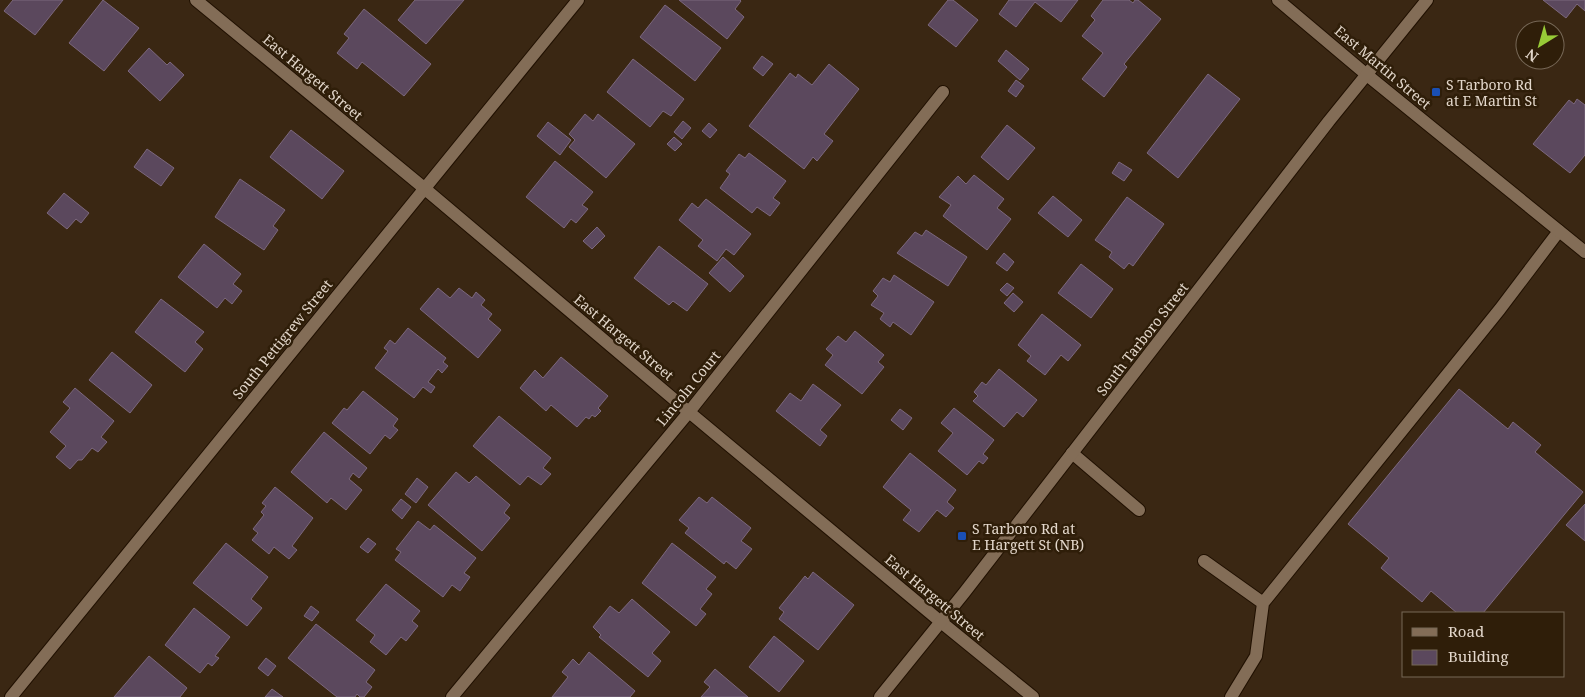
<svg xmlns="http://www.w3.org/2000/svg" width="1585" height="697" viewBox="0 0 1585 697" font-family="'Noto Serif',serif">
  <rect width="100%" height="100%" fill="#3a2713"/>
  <!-- building -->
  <path fill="#5b485d" stroke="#7c687e" d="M13,0H63L35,35L4,11Z
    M103,0L139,28L104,71L69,43Z
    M415,0H464L426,44L398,20Z
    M679,0H740L741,1L735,9L744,17L727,39Z
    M948,0H953L978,20L956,47L928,25Z
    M1009,0H1078L1061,22L1035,2L1016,27L999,14Z
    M1103,0H1129L1133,3L1135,0H1138L1161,19L1124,64L1127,67L1104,97L1082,79L1103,53L1082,36L1095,20L1091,16Z
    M1543,0H1585V11L1577,4L1566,18Z
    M665,5L721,48L695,81L640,37Z
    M364,9L431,64L404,96L362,62L357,69L337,53L349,38L344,34Z
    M149,48L167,65L170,62L184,75L160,101L128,71Z
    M1006,50L1029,69L1020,80L998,61Z
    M762,56L773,64L763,76L753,68Z
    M633,59L684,99L671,116L663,111L650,127L607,92Z
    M829,64L859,89L824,134L833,141L817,161L813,157L804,169L749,126L790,73L796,78L798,74L812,85Z
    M1208,74L1240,99L1178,178L1147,153Z
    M1016,80L1024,86L1016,97L1008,91Z
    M1577,99L1585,105V155L1570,173L1533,144L1569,100L1574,104Z
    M585,114L593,121L598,114L635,144L606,178L569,147L575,140L569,134Z
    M683,121L691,128L682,139L674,132Z
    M548,122L571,140L560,155L537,136Z
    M709,123L717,130L710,138L702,131Z
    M1007,125L1035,148L1008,180L981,157Z
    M291,130L344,171L322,199L270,157Z
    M674,137L682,144L675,151L667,144Z
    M147,149L174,168L161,186L134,167Z
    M749,153L786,181L773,198L780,203L770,216L757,207L752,213L720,188L730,174L726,171L739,154L745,158Z
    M555,161L593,192L582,205L588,209L576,223L571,219L564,228L526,197Z
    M1119,162L1132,170L1124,181L1112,173Z
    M974,175L1004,199L997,208L1011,219L987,250L943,216L951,205L939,197L958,176L966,184Z
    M240,179L285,210L273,226L278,230L264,250L215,217Z
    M64,193L89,213L81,223L76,219L67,229L47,213Z
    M1053,196L1082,220L1068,237L1038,213Z
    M1127,197L1164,224L1133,266L1129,263L1124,269L1109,257L1112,252L1095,240Z
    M706,199L751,234L734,255L726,249L717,261L698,246L703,240L679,220L692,203L698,208Z
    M597,227L605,236L592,249L583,241Z
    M926,230L967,257L948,286L897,253L915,232L922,236Z
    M204,244L241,274L233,284L242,291L232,304L225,298L217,308L178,277Z
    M659,246L708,284L687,311L673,301L669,305L634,278Z
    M1004,253L1014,262L1007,271L996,263Z
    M723,257L744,276L730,292L709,273Z
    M1081,264L1113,289L1091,318L1058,293Z
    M894,275L934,302L911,335L893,322L890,327L880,319L884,313L871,305L878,296L873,291L883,278L890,282Z
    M1007,283L1014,288L1007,296L1000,290Z
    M438,288L450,298L459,288L472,298L476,292L485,300L481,305L492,314L488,319L501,330L478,358L420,309Z
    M1013,293L1023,302L1014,312L1004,303Z
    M161,299L204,332L195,342L203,349L185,372L135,332Z
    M1042,314L1081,345L1068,361L1061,355L1045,375L1027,361L1031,356L1018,345Z
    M408,328L446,358L443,362L448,366L442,373L438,369L428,382L435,387L431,393L423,387L414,398L375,368L388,351L384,348L390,340L395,344Z
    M855,331L884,355L878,362L884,367L862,394L825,365L833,355L826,349L838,336L846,342Z
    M112,352L152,385L130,413L89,380Z
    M561,357L608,396L598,408L601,411L595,417L592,415L589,419L586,417L577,427L551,405L546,411L520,388L535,370L543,378Z
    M999,369L1037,400L1023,417L1017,412L1004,427L973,401L978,396L974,392L982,382L986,385Z
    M813,384L841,405L820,430L827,436L820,446L776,411L790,393L801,401Z
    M75,388L114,421L101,437L107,442L98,452L92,448L82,460H78L70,469L56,457L66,446L50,432L70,408L63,402Z
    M1459,389L1508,429L1513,422L1541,445L1535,452L1583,492L1483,613H1457L1431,591L1422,602L1381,568L1389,558L1348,524Z
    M363,391L398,419L393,426L398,430L390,439L385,435L370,454L332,423L344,408L347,410Z
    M954,408L994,440L983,454L988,458L983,464L979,461L967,475L938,451L953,433L941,423Z
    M900,409L912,418L903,430L891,420Z
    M499,416L551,458L543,468L551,474L541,485L528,476L520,485L473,446Z
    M324,432L367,468L359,478L353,473L349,479L362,490L346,510L331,498L327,503L291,472Z
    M910,453L956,490L947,502L954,508L946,517L937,510L919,532L903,520L911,510L883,487Z
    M456,472L469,483L476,476L510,505L504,513L510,518L482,551L428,505Z
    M417,478L428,487L416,503L405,494Z
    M275,487L313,518L292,546L297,550L289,559L274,547L269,554L252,540L258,533L253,529L264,515L261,512L266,506L262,503Z
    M699,497L707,503L712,497L751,528L741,541L752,549L736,569L726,561L724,564L685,533L689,528L679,520Z
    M401,499L411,507L402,519L392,510Z
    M1585,504V541L1566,525Z
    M418,521L430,530L434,525L476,558L464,573L470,577L460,591L452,585L443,597L395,560L401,552L396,549Z
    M368,538L376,544L368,553L360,547Z
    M226,543L268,577L251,599L262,608L247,626L193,583Z
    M672,543L716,577L706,589L712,594L700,609L706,614L696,626L642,583Z
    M813,572L854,605L818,650L779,619L784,612L779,608L805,576L808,579Z
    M386,584L420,611L412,621L418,626L406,641L401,637L386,655L370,642L375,635L356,620Z
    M632,599L670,632L652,653L661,661L648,677L599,637L601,635L593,627L610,606L619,613Z
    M311,606L319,612L312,621L304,616Z
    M194,608L230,637L215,656L219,658L212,666L208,663L200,673L165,645Z
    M316,624L375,670L366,682L372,687L364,697H360L357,694L355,697H337L288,658Z
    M774,636L804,661L779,692L749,667Z
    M589,652L635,691L630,697H552L568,677L562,672L573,659L579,665Z
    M149,656L187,688L180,697H114Z
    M266,658L276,666L268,676L258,668Z
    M715,669L748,697H701L710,687L704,682Z
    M272,689L283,697H265Z"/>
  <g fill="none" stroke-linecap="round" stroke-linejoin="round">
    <!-- service casing -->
    <g stroke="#201000" stroke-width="14">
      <path id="service" d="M1072,453L1139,510
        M1204,561L1263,603L1256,656L1231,697
        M1263,603L1500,309L1559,231"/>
    </g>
    <!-- minor casing -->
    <g stroke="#201000" stroke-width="14">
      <path id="minor" d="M196,0L424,188L689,412L941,622
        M1278,0L1367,75
        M11,697L578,0
        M452,697L689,412L943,92"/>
    </g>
    <!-- tertiary casing -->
    <g stroke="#201000" stroke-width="14">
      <path id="tertiary" d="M1367,75L1585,252
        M941,622L1033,697"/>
    </g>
    <!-- secondary casing -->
    <g stroke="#201000" stroke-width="14">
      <path id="secondary" d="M880,697L964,593L1329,121L1427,0"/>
    </g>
    <!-- service -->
    <use href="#service" stroke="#836d57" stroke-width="12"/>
    <!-- minor -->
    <use href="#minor" stroke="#836d57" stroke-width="12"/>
    <!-- tertiary -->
    <use href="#tertiary" stroke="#836d57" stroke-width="12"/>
    <!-- secondary -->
    <use href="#secondary" stroke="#836d57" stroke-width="12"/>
  </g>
  <!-- markers -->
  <g fill="#1a4fb4" stroke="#2f1e09" stroke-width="2">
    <rect x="1431" y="87" width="10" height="10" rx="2.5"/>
    <rect x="957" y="531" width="10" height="10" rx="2.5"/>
  </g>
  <g text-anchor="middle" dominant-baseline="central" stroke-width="5" stroke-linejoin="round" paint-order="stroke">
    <!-- street labels -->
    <g font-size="14" fill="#e3d7cb" stroke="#2f1e09">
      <text transform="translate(1383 67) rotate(40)">East Martin Street</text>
      <text transform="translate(313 77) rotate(40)">East Hargett Street</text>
      <text transform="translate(624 337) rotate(40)">East Hargett Street</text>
      <text transform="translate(282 339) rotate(-51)">South Pettigrew Street</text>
      <text transform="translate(1142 339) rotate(-52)">South Tarboro Street</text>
      <text transform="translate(688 388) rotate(-51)">Lincoln Court</text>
      <text transform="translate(935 597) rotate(40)">East Hargett Street</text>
    </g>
    <!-- poi labels -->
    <g font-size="14" fill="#e3d7cb" stroke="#2f1e09" text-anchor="start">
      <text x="1446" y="84">S Tarboro Rd<tspan x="1446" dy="16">at E Martin St</tspan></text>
      <text x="972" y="528">S Tarboro Rd at<tspan x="972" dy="16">E Hargett St (NB)</tspan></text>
    </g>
  </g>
  <!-- legend -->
  <rect x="1402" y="612" width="162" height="65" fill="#2f1e09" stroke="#776857"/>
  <rect x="1412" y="628" width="25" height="8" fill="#836d57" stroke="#776857"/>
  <text x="1448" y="637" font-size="15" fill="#e3d7cb">Road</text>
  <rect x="1412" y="650" width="25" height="15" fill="#5b485d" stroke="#776857"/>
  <text x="1448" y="662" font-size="15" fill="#e3d7cb">Building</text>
  <!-- north arrow -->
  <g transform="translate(1540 45) rotate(217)"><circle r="24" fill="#2f1e09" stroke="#776857"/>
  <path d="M0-4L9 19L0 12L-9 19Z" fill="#98cb37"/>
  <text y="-8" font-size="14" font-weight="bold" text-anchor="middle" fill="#e3d7cb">N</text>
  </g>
</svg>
